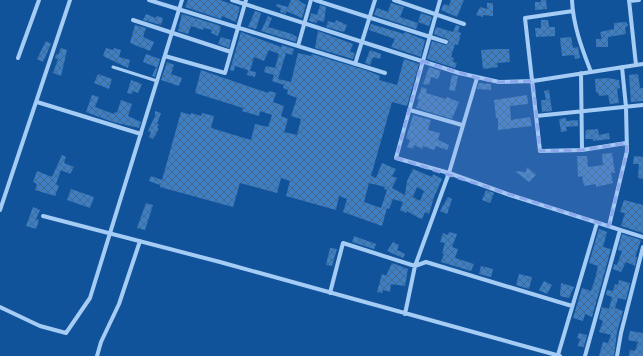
<svg xmlns="http://www.w3.org/2000/svg" width="643" height="356" viewBox="0 0 643 356" font-family="'Roboto Condensed',sans-serif">
  <defs>
    <pattern id="building-cross-hatch" width="8" height="8" patternUnits="userSpaceOnUse"><rect width="8" height="8" fill="#3e7fc4"/><path d="M0 0l8 8M0 8l8-8" fill="none" stroke="#44688e"/></pattern>
  </defs>
  <rect width="100%" height="100%" fill="#11539b"/>
  <!-- building -->
  <path fill="url(#building-cross-hatch)" fill-rule="evenodd" d="M188,0H220L240,7L236,22L222,16L221,19L185,7Z
    M291,0H298L306,5L302,18L286,11V14L280,12L281,9L276,6L277,4L288,7Z
    M451,0H464L457,17L441,10L444,4L449,6Z
    M541,0H546L547,9L535,10V2H541Z
    M391,3L404,7L400,17L418,23L416,29L374,15L377,8L388,12Z
    M487,3H493V16L483,15V17L476,15L480,7L487,9Z
    M320,5L326,7L324,22L318,20L316,23L309,21L311,13L317,15Z
    M255,11L261,13L256,29L248,27Z
    M421,13L432,17L429,26L418,22Z
    M146,14L156,18L157,16L163,18L161,25L143,20Z
    M182,14L218,25L221,27L218,36L211,33L212,30L204,28L203,30L191,26L188,34L178,31Z
    M268,16L272,18L268,27L292,34L297,37L296,42L261,31Z
    M336,20L347,25L344,32L326,27L328,21L335,23Z
    M541,20H548L549,27H555V36L536,37L535,28H541Z
    M626,22L628,25L625,28L626,34L608,37V47H596V39H602L600,32L614,29V23Z
    M371,24L404,34L405,32L425,40L421,57L391,47L395,39L369,30Z
    M135,25L146,28L143,37L154,42L150,51L130,43Z
    M456,25L460,26L458,32L461,33L458,45L455,44L451,57L454,58L453,62L457,63L455,68L427,59L432,41L445,45L449,43L447,39L434,34L436,27L453,32Z
    M318,31L353,44L350,52L355,53L353,59L315,48Z
    M241,32L281,47L282,45L294,49L292,55L286,53L278,79L291,82L298,53L311,56L312,54L368,71L380,76L379,80L397,85L404,59L419,64L407,106L392,102L371,176L376,178L382,163L396,169L392,176L397,178L392,188L405,195L407,181L413,169L432,177L433,174L442,179L434,197L429,214L425,212L422,219L417,217L407,211L406,213L400,210L403,202L393,199L389,209L387,208L382,226L343,212L347,199L339,196L336,210L286,196L290,181L281,178L277,193L240,183L233,207L160,187V185L149,181L151,176L162,180L181,112L191,115V113L201,116L202,113L214,116L211,128L251,140L255,124L268,127L272,115L260,111L259,116L242,111L243,108L195,93L201,70L268,93L269,91L276,93L273,102L284,106L281,116L288,119L284,132L297,135L301,119L291,116L297,98L287,94L288,90L283,88L284,85L272,81L274,75L264,72L266,66L275,68L279,54L269,50L264,61L254,57L250,71L256,72L255,77L247,75L248,70L235,66L234,71L230,70ZM369,183L385,187L384,189L387,190L381,208L364,202ZM417,187L424,191L420,201L413,197Z
    M221,37L231,40L229,48L218,44Z
    M571,37L573,48L578,47L580,58L575,59L574,55L562,56L560,38Z
    M46,41L51,44L43,62L37,59Z
    M61,48L67,50L61,76L53,73L58,59L55,58L56,54L58,55Z
    M106,48L113,50L114,48L121,50L119,57L130,60L128,68L103,56Z
    M496,49H509L510,62L497,63L498,67L483,69L481,50Z
    M370,50L381,54L380,59L373,57L370,65L365,63Z
    M146,54L160,59L155,77L152,76L156,67L143,62Z
    M167,62L174,65L171,74L182,78L179,86L161,80Z
    M429,67L441,71L438,79L431,77L429,85L423,84Z
    M98,74L112,79L109,89L94,83Z
    M638,74L640,88H643V101L631,102L629,75Z
    M452,75L458,76L455,91L449,90Z
    M607,78L619,80L620,88L617,89L619,103L610,104L608,95L599,96L598,92L596,93L595,79Z
    M131,80L142,84L138,93L133,91L132,94L127,93Z
    M479,83L491,84V90L477,89Z
    M422,87L427,89L426,93L446,99L447,97L459,102L452,119L416,108L419,100L417,99Z
    M549,90L552,111L542,112L541,100H546L544,91Z
    M92,95L99,97L95,107L114,114L115,112L117,113L121,100L132,104L128,116L141,122L139,128L113,122L86,112Z
    M527,95L528,104L510,106L511,120L530,117L532,126L498,130V118H496L494,100Z
    M155,111L161,113L157,124H159L157,128L159,129L153,139L149,137L151,132L148,131L155,116Z
    M413,115L431,120L428,130L440,133L438,140L449,145L447,150L436,146L434,150L423,146L422,149L414,145L413,149L407,147L410,140L406,138Z
    M566,118V121L578,120V126L566,127L567,131L561,132L559,119Z
    M598,129L599,135L609,133L610,139L593,141V139H585L586,130Z
    M612,153L615,173H611L613,183L596,187V184L584,186L582,176L578,177L577,156H587L588,167L603,165L602,154Z
    M62,155L66,157L64,163L74,167L70,174L61,170L56,184L59,186L55,196L35,190L37,184L33,182L37,171L52,177Z
    M634,156L643,157V179L638,178L639,164H633Z
    M527,167L536,175L529,182L515,171L526,172Z
    M71,189L94,197L90,208L67,200Z
    M486,190L494,193L490,203L482,200Z
    M448,197L452,199L447,214L440,211Z
    M624,200L643,205V233L621,226L625,213L620,212Z
    M146,203L153,205L145,230L137,228Z
    M33,207L40,210L36,219L39,220L36,229L26,226Z
    M599,229L607,232L603,247L611,249L592,317L585,314L583,321L573,318L582,288L591,291L595,279L598,266L589,263Z
    M449,232L457,234L452,247L458,249L455,258L474,264L471,271L441,262L444,254L442,253L445,243L440,242L443,233L448,235Z
    M622,234L641,240L635,257H637L635,266L626,262L621,272L613,269L614,264L617,265L622,251L618,250Z
    M354,236L376,244L374,249L352,242Z
    M393,242L399,245L397,250L405,254L403,258L387,251Z
    M330,248L337,249L332,266L326,265Z
    M392,263L408,269L405,286L391,284L390,292L383,290L382,293L377,292L382,274L386,276Z
    M481,266L493,269L491,277L479,274Z
    M519,274L532,277L529,289L516,285Z
    M619,280L630,283L626,300L618,298L615,308L623,311L617,332L614,356H599L603,342L608,343L611,335L599,332L603,321L599,319L602,307L609,309L612,297L606,295L607,290L613,291L615,284L618,285Z
    M544,281L552,285L547,294L539,290Z
    M561,283L574,287L569,298L560,296Z
    M630,331L643,333V356H629L630,350L635,351L638,342L628,340Z
    M579,333L587,335L584,347L578,346L580,339L577,338Z"/>
  <g fill="none" stroke-linecap="round" stroke-linejoin="round">
    <!-- service -->
    <path stroke="#a5ccf4" stroke-width="3" d="M113,67L157,81"/>
    <!-- minor -->
    <path stroke="#a5ccf4" stroke-width="4" d="M149,0L385,73
      M232,0L459,73L499,82L533,81L643,64
      M315,0L446,42
      M394,0L464,24
      M440,0L396,158L449,173L510,195L643,237
      M572,0C573,25 582,49 591,72
      M629,0L636,65
      M629,1L639,0
      M573,11L525,18L540,151L582,150L626,143
      M133,20L231,52
      M298,46L311,0
      M165,56L225,73L246,0
      M18,58L39,0
      M355,64L375,0
      M581,73L582,150
      M37,102L141,134
      M410,110L462,125
      M536,116L643,105
      M0,210L70,0
      M43,216L220,262L560,356
      M609,226L627,151L626,107L622,67
      M330,293L343,243L415,266L426,262L572,306
      M0,307L40,326L66,333L90,298L182,0
      M405,314L415,266L449,173L477,78
      M558,355L597,223
      M97,356L101,342L119,304L140,241
      M585,356L620,230
      M617,356L621,333L643,247"/>
  </g>
  <!-- marked area -->
  <path fill="#8ea6ec" fill-opacity="0.2" stroke="#8ea6ec" stroke-width="3" stroke-dasharray="8 5" stroke-linejoin="round" d="M422,61L477,78L499,82L533,81L540,151L582,150L626,143L627,151L609,226L396,158Z"/>
</svg>
